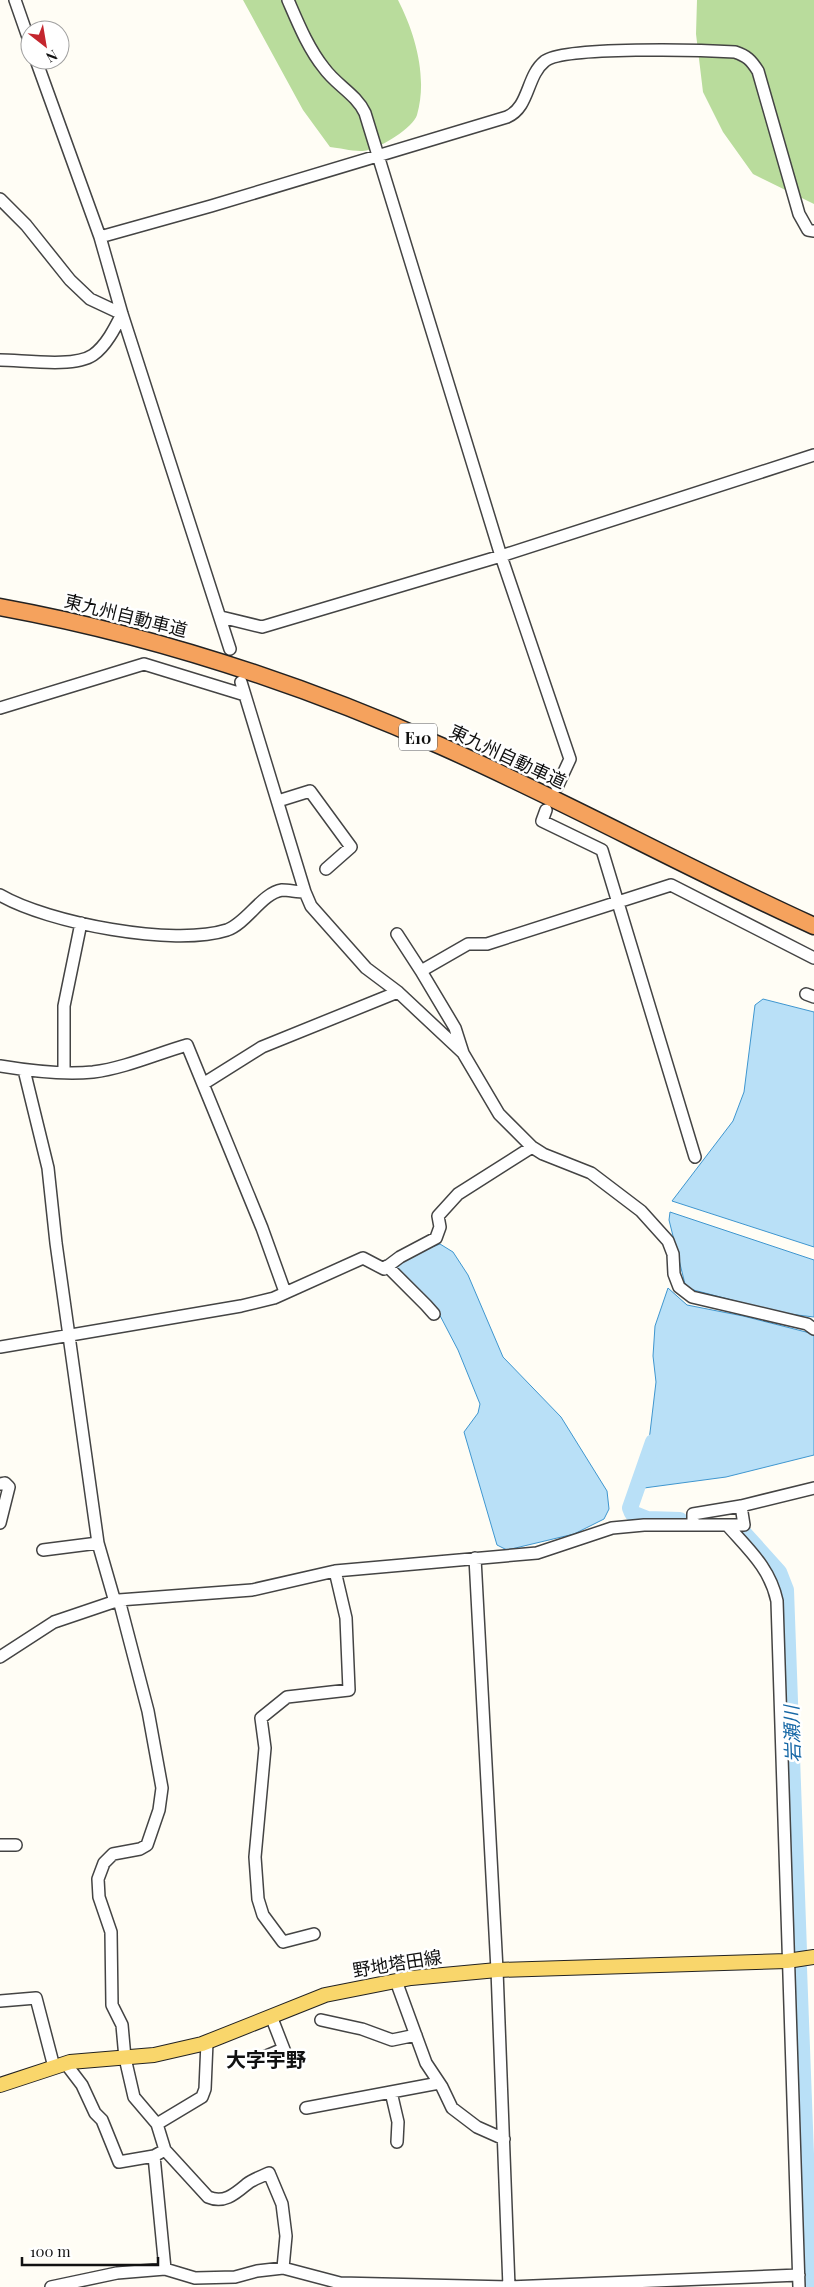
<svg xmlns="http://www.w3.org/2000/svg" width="814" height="2287" viewBox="0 0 814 2287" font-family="'Playfair Display','Noto Sans JP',serif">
  <rect width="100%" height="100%" fill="#fffdf5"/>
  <!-- forest -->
  <path fill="#b9dc9c" d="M243,0H398C415,33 428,77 417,115C413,128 381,147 368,150C358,153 341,148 330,147L303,110Z
    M697,0H814V204L753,174L723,132L703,92L696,34Z"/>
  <!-- water -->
  <path fill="#b9e0f7" stroke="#3f96cf" d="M763,999L814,1012V1247L672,1201L733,1121L744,1092L755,1005Z
    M670,1212L814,1260V1317L781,1313L686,1288L669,1220Z
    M440,1244L453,1252L468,1275L503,1357L561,1417L607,1491L609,1509L604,1519L574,1534L507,1550L497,1545L464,1432L478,1413L480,1404L458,1350L435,1306L395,1270L394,1267L414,1254Z
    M668,1288L687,1305L743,1316L810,1333L814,1336V1455L726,1477L644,1488L657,1446L649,1441L656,1382L653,1356L655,1326Z"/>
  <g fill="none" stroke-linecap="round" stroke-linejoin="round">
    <!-- river -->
    <path stroke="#b9e0f7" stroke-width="16" d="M653,1442L630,1508L632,1513L647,1519L680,1520
      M743,1532L779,1572L786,1590L799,1951
      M799,1968L811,2287"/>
    <!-- minor casing -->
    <g stroke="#444" stroke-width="14">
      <path id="minor" d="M15,0L30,43
        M288,0C298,23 308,48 324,68C336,85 356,94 365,113L501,556L570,759L557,787
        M36,60L100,237L122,314L230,649
        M0,199L26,225L70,280L90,299L122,314
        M100,237L211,206L507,117C530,107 526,76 545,61C565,46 704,50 735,52C747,56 751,60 758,71L799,214L808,230L814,231
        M0,360C23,360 74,368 93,355C106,346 115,328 122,314
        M221,617L262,627L501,556L814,455
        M241,682L305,892L311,906L366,968L398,992L462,1052
        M0,708L144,664L245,695
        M278,801L310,791L351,847L326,869
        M546,810L542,821L602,850L695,1157
        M0,895C48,923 174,947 227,930C247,923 262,893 282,890C289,890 297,892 305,892
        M397,934L421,971
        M814,958L671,885L487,944H468L421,971L455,1028L463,1053L499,1114L532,1147L543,1154L591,1173L641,1211L668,1241L673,1254L674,1274L679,1287L692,1297L807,1324L814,1329
        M806,994L814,997
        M0,1066C30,1071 62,1075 93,1072C125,1068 156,1054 187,1045L262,1228L285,1292
        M24,1070L48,1168L56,1243L98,1543L115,1602
        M64,1072V1006L81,923
        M203,1084L262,1047L398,992
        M387,1266L426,1305L434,1314
        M0,1347L241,1306L274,1298L363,1258L384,1269L400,1257L436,1238L440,1227L438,1216L458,1194L532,1147
        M0,1484L5,1483L9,1487L0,1523
        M693,1525V1514L741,1506L814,1488
        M727,1525C749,1550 770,1568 777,1601L799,2287
        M43,1550L98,1543
        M475,1558L497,1970L509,2287
        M119,1600L148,1711L162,1788L159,1810L147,1845L140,1849L113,1854L104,1863L98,1879L99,1897L111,1932L112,2005L122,2025L125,2058L134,2097L157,2124L165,2150L154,2156L165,2269
        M0,1657L54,1622L119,1600L252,1590L335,1571L537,1553L612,1528L644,1525H744L741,1506
        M0,1845H16
        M314,1934L283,1942L263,1915L258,1899L255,1857L265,1748L261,1718L287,1697L349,1690L346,1618L335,1571
        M396,1981L426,2063L442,2087L452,2108L477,2127L504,2139
        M0,2001L36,1998L54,2067
        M271,2016L285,2052
        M321,2020L362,2029L392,2040L416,2035
        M264,2057L283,2049
        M66,2064L82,2085L95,2113L102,2120L119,2162L154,2156
        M391,2092L398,2122L397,2142
        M306,2108L439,2083
        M157,2124L202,2097L205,2089L207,2042
        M165,2150L208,2197C224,2204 235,2194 247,2184C253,2179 263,2176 269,2173L282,2204L286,2236L283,2268
        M51,2287L117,2273L165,2269L195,2278L235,2277L257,2271L283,2268L340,2283L509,2287L799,2275"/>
    </g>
    <!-- major casing -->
    <g stroke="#222" stroke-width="16">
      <path id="major" d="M0,2085L70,2062L154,2055L202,2044L325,1995L411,1978L497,1970L787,1961L814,1957"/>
    </g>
    <!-- highway casing -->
    <g stroke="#222" stroke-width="19">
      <path id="highway" d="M0,607C153,635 299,683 441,746C567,802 688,869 814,926"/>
    </g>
    <!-- minor -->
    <use href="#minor" stroke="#fff" stroke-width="11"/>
    <!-- major -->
    <use href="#major" stroke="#f9d66b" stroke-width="14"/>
    <!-- highway -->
    <use href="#highway" stroke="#f5a25d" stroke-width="16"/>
  </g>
  <g text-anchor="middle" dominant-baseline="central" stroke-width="5" stroke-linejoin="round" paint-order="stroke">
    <!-- shield labels -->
    <rect fill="#fff" stroke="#585858" stroke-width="1" x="399" y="723.5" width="38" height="27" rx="4"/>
    <g font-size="16" font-weight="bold" fill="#111">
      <text x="418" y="737">E10</text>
    </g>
    <!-- street labels -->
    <g font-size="18" fill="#111" stroke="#fff">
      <text transform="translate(126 615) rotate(14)">東九州自動車道</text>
      <text transform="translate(508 756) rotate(25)">東九州自動車道</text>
      <text transform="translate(397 1963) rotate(-9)">野地塔田線</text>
    </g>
    <!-- water labels -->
    <g font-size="19" font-style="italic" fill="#1768a6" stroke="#fff">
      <text transform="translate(791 1734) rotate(-92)">岩瀬川</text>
    </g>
    <!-- quarter labels -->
    <g font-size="20" font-weight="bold" fill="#111" stroke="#fff">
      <text x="266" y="2058">大字宇野</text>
    </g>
  </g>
  <!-- north arrow -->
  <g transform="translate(45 45) rotate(149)"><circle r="24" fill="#ffffff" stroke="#a0a0a0"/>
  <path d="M0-4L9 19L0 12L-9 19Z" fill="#c4262e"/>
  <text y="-8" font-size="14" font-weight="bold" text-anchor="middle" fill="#111111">N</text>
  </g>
  <!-- scale -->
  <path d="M22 2257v8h136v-8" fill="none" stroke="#111111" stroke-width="2.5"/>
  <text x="30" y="2257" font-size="15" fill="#111111" stroke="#ffffff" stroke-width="4" paint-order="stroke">100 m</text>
</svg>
